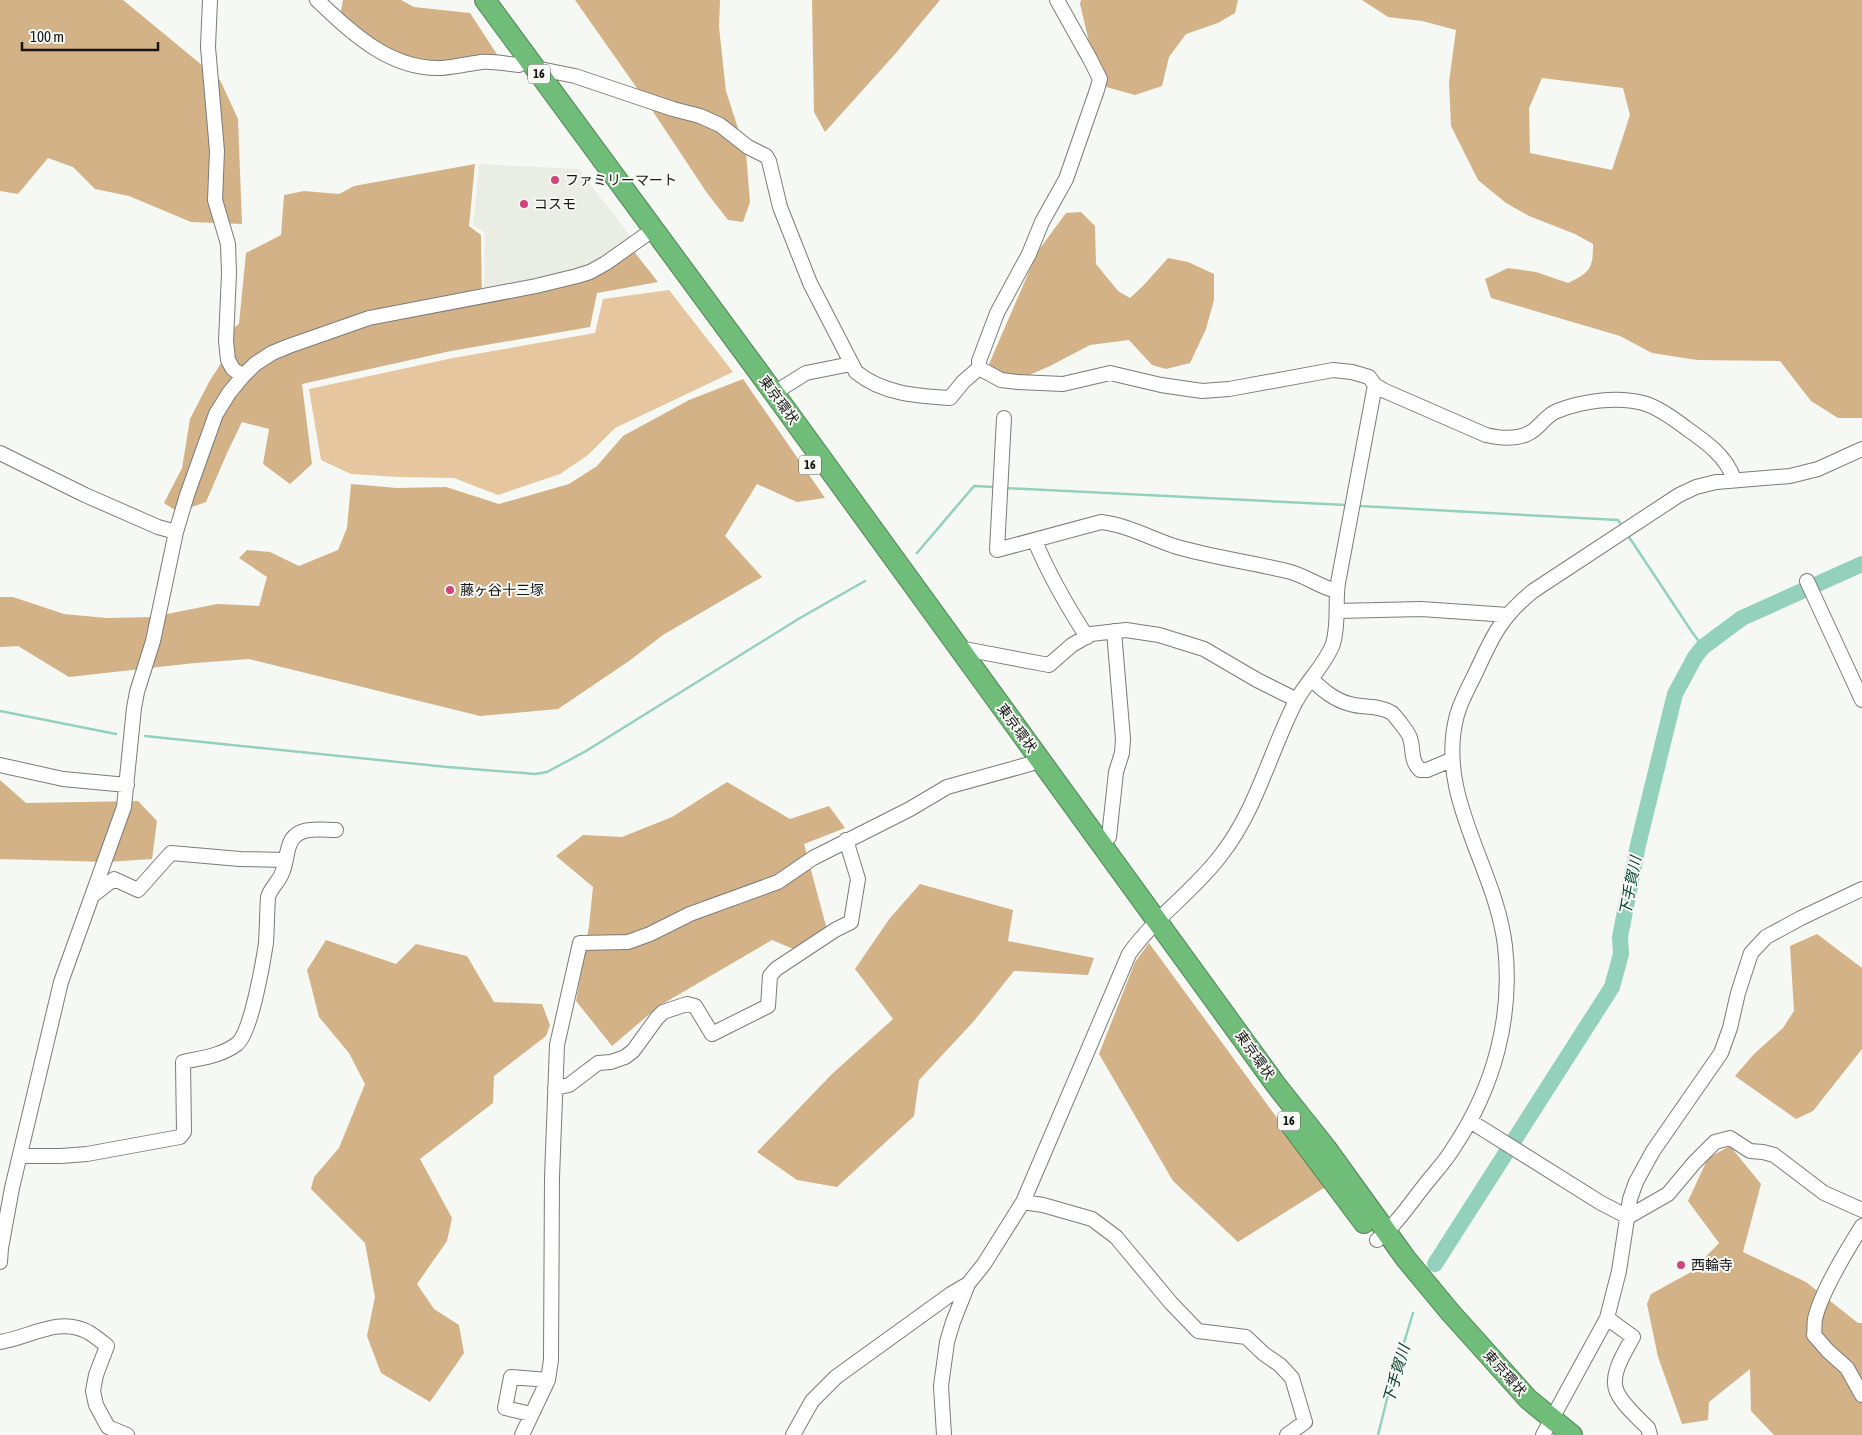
<svg xmlns="http://www.w3.org/2000/svg" width="1862" height="1435" viewBox="0 0 1862 1435" font-family="'Asap Condensed','Noto Sans JP',sans-serif">
  <rect width="100%" height="100%" fill="#f6f8f4"/>
  <!-- built -->
  <path fill="#e9ede3" d="M479,164L578,169L633,239L588,269L484,290L485,233L473,225Z"/>
  <!-- green -->
  <path fill="#e6c69e" d="M669,290L733,372L615,428L588,455L560,474L498,495L454,478L399,477L351,474L321,460L309,389L453,358L595,333L603,299Z"/>
  <!-- forest -->
  <path fill="#d4b287" fill-rule="evenodd" d="M0,0H123L220,80L238,119L242,224L191,222L129,196L95,189L73,167L48,158L18,194L0,191Z
    M343,0H401L414,7L470,13L500,59L446,63L408,61L374,43L340,16Z
    M575,0H720L719,27L726,91L746,153L750,202L743,222L728,220L707,193L646,101Z
    M812,0H940L896,53L825,132L814,112Z
    M1081,0H1238L1235,13L1218,23L1186,34L1169,57L1162,86L1135,95L1106,87L1089,42L1080,4Z
    M1362,0H1862V418H1838L1811,401L1780,361L1697,360L1652,353L1620,336L1491,298L1485,279L1508,268L1536,272L1568,283C1591,272 1593,268 1593,244L1575,234L1529,216L1506,203L1478,180L1451,126L1449,82L1456,30L1422,21L1388,17ZM1542,78L1623,88L1630,115L1612,170L1530,153L1529,108Z
    M475,164L469,226L481,235L482,300L632,249L658,282L597,293L590,327L451,351L302,384L312,464L290,484L263,464L269,429L242,422L227,453L206,502L178,512L164,503L182,468L190,419L209,382L232,346L228,332L239,324L246,253L281,235L284,195L304,191L339,194L354,186Z
    M1081,212L1095,226L1096,264L1118,291L1130,298L1143,286L1168,258L1188,262L1214,274V300L1206,329L1190,363L1166,369L1152,365L1129,340L1090,345L1050,366L1027,376L1000,374L989,364L1038,251L1066,213Z
    M743,379L825,498L797,502L757,484L725,536L762,577L663,635L629,661L558,709L480,716L249,659L195,663L69,677L18,646L0,647V597H13L64,614L107,618L152,617L217,604L259,606L267,577L239,558L247,550L270,552L299,566L338,550L347,528L351,484L397,488L446,487L499,504L569,484L597,466L623,436L689,400Z
    M0,780L26,803L138,801L157,821L152,859L107,862L0,859Z
    M727,782L790,819L829,806L845,828L804,844L826,926L805,954L772,940L659,1006L612,1046L576,1001L589,926L593,887L556,856L583,835L622,837L672,817Z
    M920,884L1013,910L1008,941L1094,958L1088,975L1014,971L974,1021L919,1080L914,1116L837,1187L797,1180L757,1152L832,1074L893,1019L855,969L890,918Z
    M1817,934L1862,968V1049L1813,1111L1796,1119L1735,1076L1754,1054L1783,1028L1794,1011L1790,946Z
    M326,940L396,964L416,944L467,956L494,1002L542,1004L550,1025L546,1036L494,1076L493,1103L420,1159L452,1218L447,1241L417,1284L434,1309L459,1325L464,1353L430,1402L381,1373L367,1336L375,1297L365,1243L311,1189L314,1177L339,1148L365,1084L349,1053L319,1017L307,970Z
    M1149,943L1327,1186L1238,1242L1173,1181L1099,1054L1135,962Z
    M1730,1146L1761,1184L1743,1252L1806,1282L1858,1323H1862V1435H1774L1751,1411L1750,1369L1709,1402L1708,1420L1682,1424L1658,1357L1647,1304L1651,1294L1691,1272L1719,1243L1688,1201L1708,1158Z"/>
  <g fill="none" stroke-linecap="round" stroke-linejoin="round">
    <!-- stream -->
    <path stroke="#93d1bc" stroke-width="2.5" d="M1005,488L1346,505
      M1360,506L1618,520L1620,523
      M1629,537L1692,632L1703,647
      M917,553L974,486L995,487
      M0,711L116,734
      M145,736L447,767L535,774L547,772L586,751L800,618L865,581
      M1378,1435L1388,1395L1413,1313"/>
    <!-- river -->
    <path stroke="#93d1bc" stroke-width="16" d="M1435,1264L1612,987L1621,954L1620,937L1638,845L1675,694L1695,657L1703,647L1742,618L1862,564"/>
    <!-- minor casing -->
    <g stroke="#7b7c79" stroke-width="16">
      <path id="minor" d="M210,0L208,47L217,151L215,200L228,244L229,273L226,341L228,360L233,369L243,376
        M317,0C352,33 390,70 442,68C455,67 468,64 481,62C493,61 507,64 519,65
        M535,68L575,76L673,109L700,116L720,125L748,147L766,156L769,161L780,207L810,283L856,372C883,394 917,396 950,398L963,382L979,368V361L997,313L1029,254L1042,222L1066,179L1097,90L1100,79L1090,59L1057,0
        M979,368L1001,380L1018,382L1063,384L1110,373L1161,385L1202,391L1229,389L1333,370L1352,372L1369,377L1375,385L1385,391L1486,435C1499,438 1518,440 1531,432C1540,427 1546,415 1557,411C1582,401 1617,396 1643,403C1658,407 1674,419 1686,428C1706,442 1726,456 1734,479
        M774,393L806,373L851,364
        M1004,418L997,550L1101,522C1127,525 1150,538 1174,546C1211,557 1249,562 1287,571C1305,575 1319,587 1337,591
        M0,453L85,495L158,527L176,532
        M1035,541C1049,575 1067,606 1087,637
        M1807,581L1862,700
        M1337,611L1421,609L1508,615
        M959,648L1049,665L1072,645L1091,634L1126,630L1159,635L1204,649L1257,680L1297,700
        M1311,679C1323,690 1334,700 1350,704C1363,708 1380,705 1392,713C1395,716 1409,733 1410,738C1414,750 1410,760 1420,770H1427L1451,760
        M0,765L63,779L127,785
        M1102,845L1109,837L1116,772L1122,753L1123,739L1114,631
        M92,896L114,879L138,890L171,853L240,859L285,860
        M555,1088L569,1085L598,1063L611,1062L625,1057L633,1051L657,1018L663,1012L687,1004L695,1006L712,1034L768,1006L770,976L776,969L835,930L851,922L858,879L846,840
        M1470,1121L1601,1203L1628,1217L1668,1194L1694,1163L1715,1142L1730,1138L1750,1151L1763,1152L1774,1155L1824,1193L1862,1210
        M20,1156H61L87,1154L180,1137L184,1132L183,1062C201,1058 221,1056 237,1044C251,1033 263,963 266,943C267,928 267,912 268,897C271,887 279,882 282,873C286,865 286,855 289,846C295,825 319,830 336,830
        M1023,1202L1043,1205L1092,1219L1116,1237L1171,1303L1198,1331L1246,1337L1264,1354L1280,1365L1292,1378L1305,1422L1287,1435
        M1862,1226C1847,1250 1821,1292 1815,1319C1814,1324 1815,1330 1814,1335L1828,1351L1847,1368L1862,1395
        M1377,1240C1396,1225 1409,1205 1424,1186C1434,1173 1446,1161 1454,1147C1494,1087 1513,1017 1505,946C1496,867 1435,796 1457,715C1461,700 1470,685 1477,670C1493,635 1502,616 1533,591L1679,495L1696,487L1716,482L1790,476L1818,469L1862,449
        M0,1262L1,1248L12,1188L61,982L124,807L134,708L137,692L153,641L176,532L187,495L216,414L229,393L243,376L255,364L272,353L289,346L369,318L536,286L577,276L590,272L606,263L654,229
        M1607,1318L1633,1337C1625,1352 1609,1375 1617,1392C1623,1405 1638,1418 1648,1428L1650,1435
        M0,1342C29,1338 58,1316 88,1332C95,1336 101,1341 107,1346L96,1375L93,1391L96,1405L108,1427L127,1435
        M531,1414L505,1408L511,1377L548,1380
        M522,1435L548,1380L551,1360L552,1177L557,1045L580,943L628,942L650,934L690,914L778,882L813,858L910,809L947,787L1030,764L1040,759
        M793,1435L812,1401L836,1377L951,1294L968,1284
        M944,1435L941,1386L947,1342L953,1322L968,1284L984,1264L1023,1202L1129,954C1155,917 1194,891 1221,855C1257,809 1270,751 1296,701C1307,681 1325,665 1333,644C1339,624 1335,603 1338,583L1375,385
        M1543,1435L1607,1318L1619,1271L1630,1199L1636,1182L1653,1151L1721,1053L1730,1028L1738,993L1751,953L1766,937L1801,918L1862,889"/>
    </g>
    <!-- highway casing -->
    <g stroke="#508256" stroke-width="22">
      <path id="highway" d="M485,0L774,393L1276,1085L1326,1148L1406,1259L1450,1312L1528,1399L1572,1435
        M1290,1124L1364,1223"/>
    </g>
    <!-- minor -->
    <use href="#minor" stroke="#fff" stroke-width="14"/>
    <!-- highway -->
    <use href="#highway" stroke="#6fbd79" stroke-width="20"/>
  </g>
  <!-- markers -->
  <g fill="#cf447b" stroke="#f6f8f4" stroke-width="2">
    <circle cx="555" cy="180" r="5"/>
    <circle cx="524" cy="204" r="5"/>
    <circle cx="450" cy="590" r="5"/>
    <circle cx="1681" cy="1265" r="5"/>
  </g>
  <g text-anchor="middle" dominant-baseline="central" stroke-width="4" stroke-linejoin="round" paint-order="stroke">
    <!-- shield labels -->
    <g fill="#f6f8f4" stroke="#585957" stroke-width="1">
      <rect x="528" y="64.5" width="22" height="19" rx="4"/>
      <rect x="799" y="455.5" width="22" height="19" rx="4"/>
      <rect x="1278" y="1111.5" width="22" height="19" rx="4"/>
    </g>
    <g font-size="12" font-weight="bold" fill="#151514">
      <text x="539" y="74">16</text>
      <text x="810" y="465">16</text>
      <text x="1289" y="1121">16</text>
    </g>
    <!-- poi labels -->
    <g font-size="14" fill="#151514" stroke="#f6f8f4" text-anchor="start">
      <text x="565" y="180">ファミリーマート</text>
      <text x="534" y="204">コスモ</text>
      <text x="460" y="590">藤ヶ谷十三塚</text>
      <text x="1691" y="1265">西輪寺</text>
    </g>
    <!-- street labels -->
    <g font-size="14" fill="#151514" stroke="#f6f8f4">
      <text transform="translate(779 400) rotate(54)">東京環状</text>
      <text transform="translate(1017 728) rotate(54)">東京環状</text>
      <text transform="translate(1255 1055) rotate(55)">東京環状</text>
      <text transform="translate(1505 1373) rotate(48)">東京環状</text>
    </g>
    <!-- water labels -->
    <g font-size="15" font-style="italic" fill="#00392c" stroke="#f6f8f4">
      <text transform="translate(1630 886) rotate(-79)">下手賀川</text>
      <text transform="translate(1396 1374) rotate(-74)">下手賀川</text>
    </g>
  </g>
  <!-- scale -->
  <path d="M22 42v8h136v-8" fill="none" stroke="#151514" stroke-width="2.5"/>
  <text x="30" y="42" font-size="15" fill="#151514" stroke="#f6f8f4" stroke-width="4" paint-order="stroke">100 m</text>
</svg>
